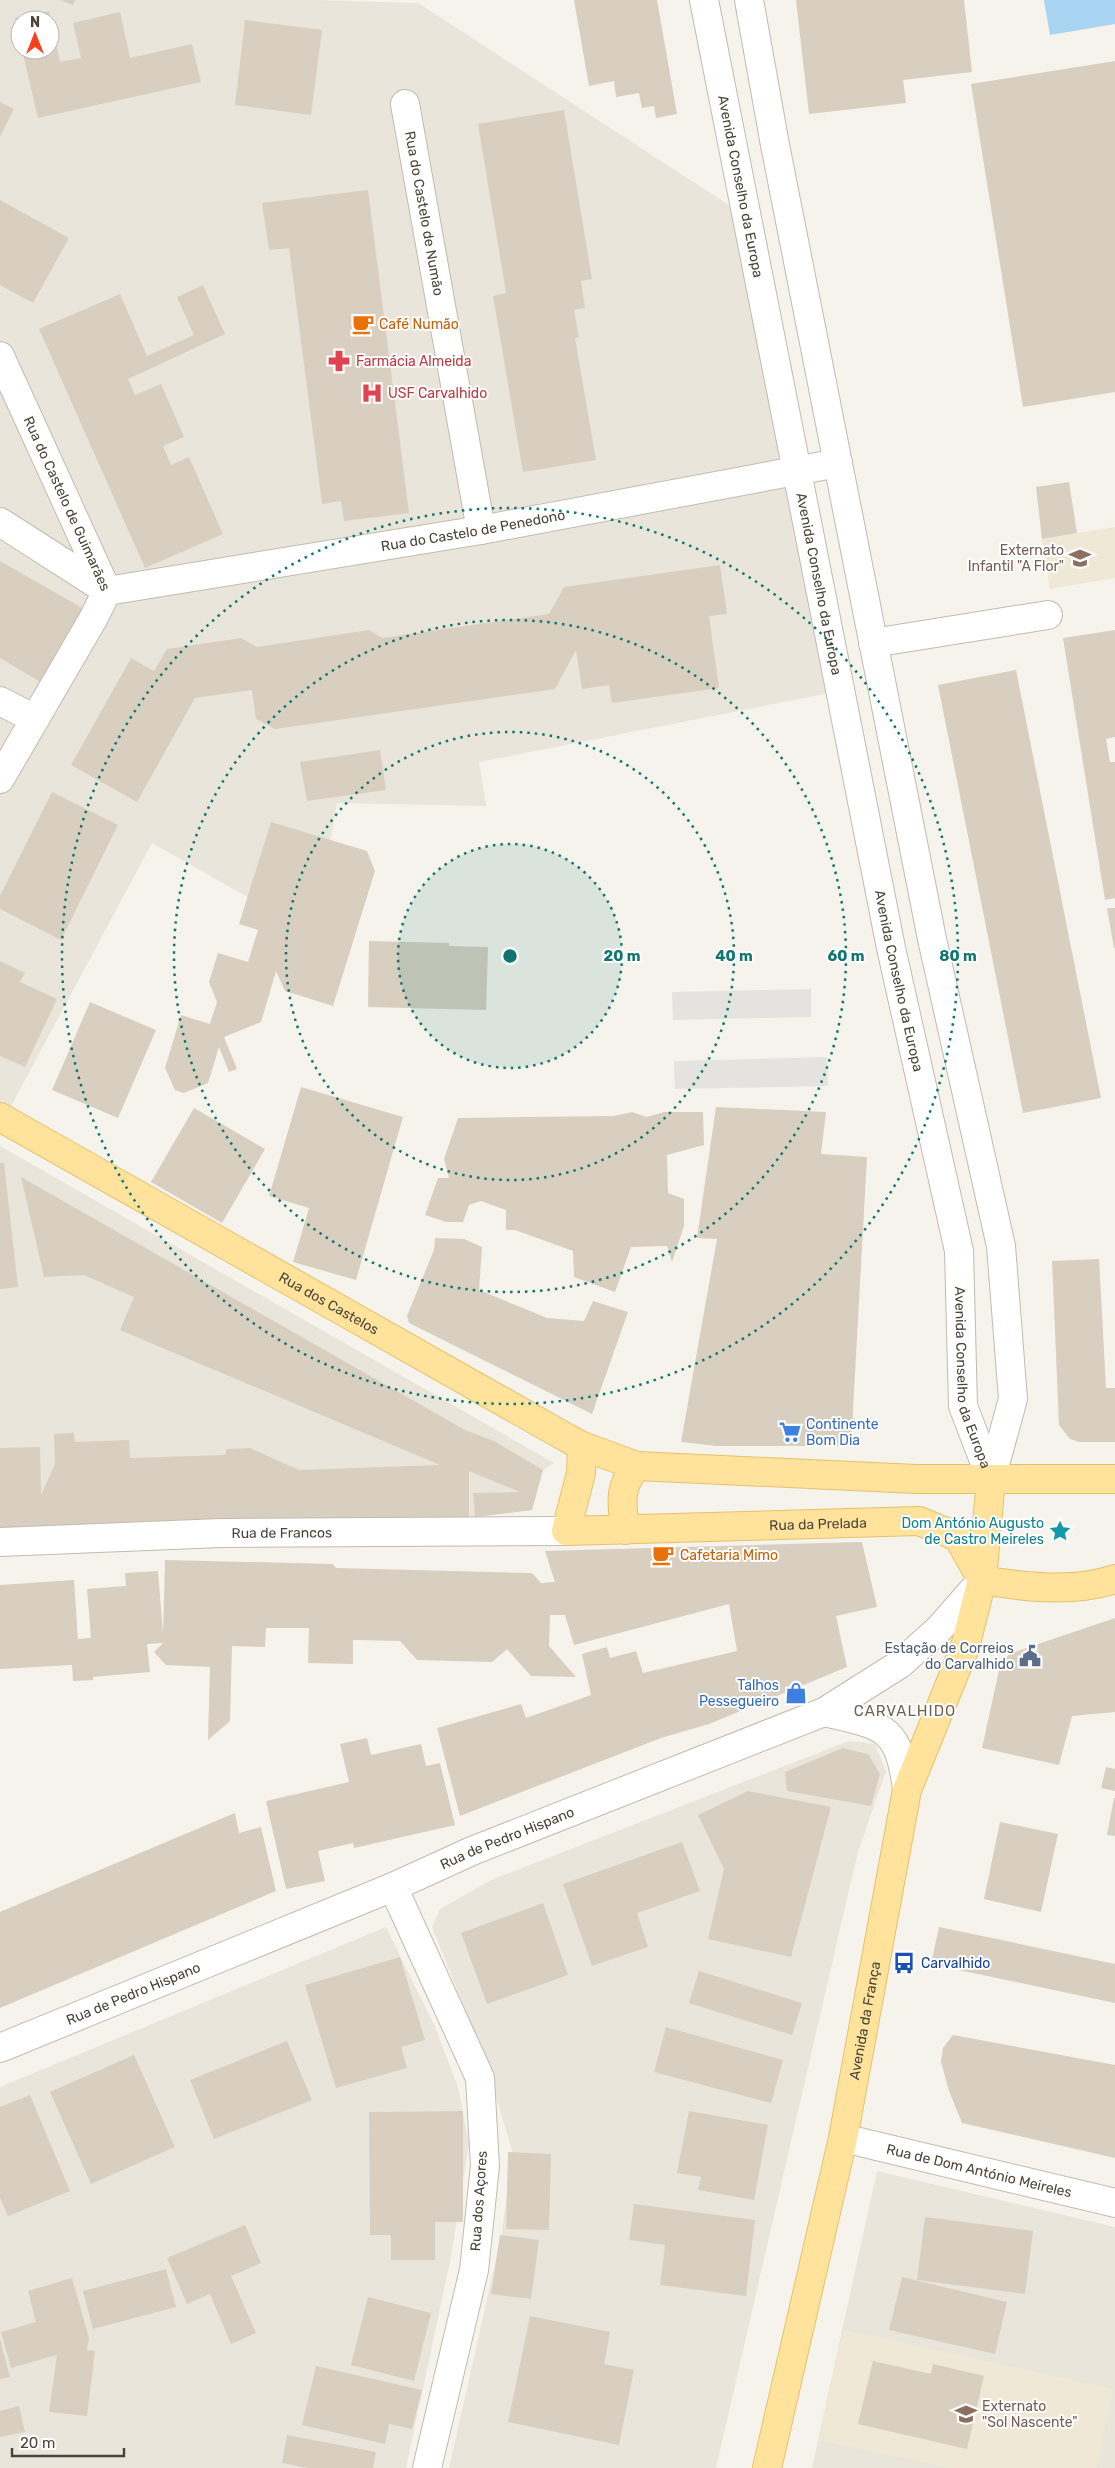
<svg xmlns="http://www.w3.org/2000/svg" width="1115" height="2468" viewBox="0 0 1115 2468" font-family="Rubik,sans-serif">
  <rect width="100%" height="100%" fill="#f6f3ec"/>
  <!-- residential -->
  <path fill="#eae5da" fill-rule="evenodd" d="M0,0H316L418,3L747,217L840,691L479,762L486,806L337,803L313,934L152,843L4,1119L0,1117ZM20,20H50V50H20Z
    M0,1146L554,1463L543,1470L532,1510L475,1517L0,1529Z
    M849,1741L875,1744L886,1771L857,1855L716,2468H449L501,2237L513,2154L485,2059L432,1927L440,1909L491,1880Z
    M386,1927L435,2027L458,2087L469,2144L451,2257L406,2468H0V2087Z
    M877,2171L1115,2227V2468H812Z"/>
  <!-- education -->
  <path fill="#efe8d6" d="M1115,527V578L1050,589L1042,539Z
    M844,2330L1113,2389L1097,2468H950L818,2440Z"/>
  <!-- parking -->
  <path fill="#e5e3e0" d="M811,989V1017L673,1020L672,992Z
    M827,1057L828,1086L675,1089L674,1061Z"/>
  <!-- water -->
  <path fill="#a9d4f2" d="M1044,0H1115V24L1050,35Z"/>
  <!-- building -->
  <path fill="#d8cfc1" d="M60,0H75L73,5Z
    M574,0H657L677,114L656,118L654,106L642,108L639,93L616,97L614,81L589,86Z
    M796,0H964L972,72L903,80L906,103L809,114Z
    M49,11L51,20H20L19,36L15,18Z
    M120,12L130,58L192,44L201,82L38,118L22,50H50L51,21L60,62L81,58L73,23Z
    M245,20L322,30L311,115L235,105Z
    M1115,61V392L1023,407L971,84Z
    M0,102L14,109L0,137Z
    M564,110L592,279L581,281L585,308L574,310L579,337L575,338L596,460L523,472L493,296L506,293L478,124Z
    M368,190L409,513L344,521L341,501L322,504L289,248L269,250L262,203Z
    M0,200L69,238L33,303L0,285Z
    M203,285L225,334L128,379L135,395L161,384L184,437L163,446L171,465L189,457L223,534L145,568L39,329L120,294L147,356L194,335L177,297Z
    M1069,482L1077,533L1042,539L1036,487Z
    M0,561L84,609L42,683L0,658Z
    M720,565L727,614L709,616L719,688L612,703L609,685L582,689L576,650L555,689L275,729L256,719L252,690L195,698L137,802L71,765L131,658L154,671L167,649L241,638L257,647L369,630L382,638L549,614L564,587Z
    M1115,630V737L1106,739L1110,762H1115V898L1105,900L1063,638Z
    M1016,670L1101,1098L1023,1113L938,685Z
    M380,750L386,790L307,801L300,762Z
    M52,792L118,825L61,940L0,909V896Z
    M271,822L367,851L375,871L333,1006L285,991L276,971L261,1022L224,1037L237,1069L229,1072L219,1047L208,1083L184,1093L175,1090L165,1068L181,1015L210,1024L217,1002L209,982L218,953L248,962L258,930L239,924Z
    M1107,908H1115V948H1114Z
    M369,941L449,943V946L488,947L486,1010L368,1007Z
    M0,961L25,973L20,982L57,999L25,1067L0,1056Z
    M90,1002L156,1030L118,1118L52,1090Z
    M301,1087L403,1117L356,1280L293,1262L309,1208L269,1196Z
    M716,1107L826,1112L821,1154L867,1157L851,1446H717L681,1442L717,1239L697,1238Z
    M194,1108L265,1149L222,1223L151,1182Z
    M632,1112L647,1117L664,1112H703L704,1145L667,1155L668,1193L684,1199V1226L672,1262L667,1246L631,1247L615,1292L574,1277L573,1251L515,1230H506V1210L481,1201L469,1205L463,1222H446L425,1215L438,1178H449L444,1159L458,1118L614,1116Z
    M0,1163H4L18,1287L0,1289Z
    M21,1177L465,1430L494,1441L543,1470L532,1510L475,1517L473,1493L520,1492L469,1471V1517L0,1529V1448L40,1447L41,1495L55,1464L54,1434L74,1433L75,1442L129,1440L130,1458L225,1455L227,1449L250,1448L299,1470L440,1465L120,1330L134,1297L84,1275L44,1277Z
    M435,1238L464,1239L482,1247L479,1290L547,1318L584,1321L593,1301L628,1312L592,1414L409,1323L407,1316L434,1250Z
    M1099,1259L1106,1388H1115V1442H1079L1070,1439L1059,1425L1052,1261Z
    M862,1542L877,1607L836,1616L847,1667L709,1724L661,1738L460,1816L437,1728L521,1704L526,1718L591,1695L582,1654L607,1647L610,1658L636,1651L643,1673L737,1651L729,1604L574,1645L565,1615H550L549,1646L576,1677L531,1676L507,1649L492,1662L417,1660L400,1641L353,1640V1664L308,1663L309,1628H266L265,1647L232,1646L230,1721L208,1740L210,1667L166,1665L154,1652L163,1643L147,1644L150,1672L93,1677V1680L73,1681L72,1665L0,1669V1585L74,1580L78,1639L91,1638L87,1589L126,1586L125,1573L158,1571L163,1634L165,1560L333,1564L336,1568L532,1573L541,1583L555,1582L545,1551Z
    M1115,1618V1712L1072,1716L1059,1765L982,1748L1000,1666L1009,1654Z
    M367,1738L371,1755L421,1744L426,1766L440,1763L455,1825L354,1848L353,1843L318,1851L325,1881L286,1889L266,1801L349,1782L340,1744Z
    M843,1748L868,1754L880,1774L871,1806L787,1791L785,1772Z
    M1106,1767L1115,1769V1791L1101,1788Z
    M748,1791L831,1807L791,1957L708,1939L724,1869L698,1815Z
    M1114,1798H1115V1836L1107,1835Z
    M235,1813L239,1833L261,1827L276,1891L0,2008V1912Z
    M1000,1822L1058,1834L1041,1912L984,1899Z
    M682,1842L700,1891L637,1913L648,1947L592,1966L563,1884Z
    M543,1903L568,1975L487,2004L461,1933Z
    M939,1927L1115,1964V2003L931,1964Z
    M400,1957L425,2040L401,2047L407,2068L336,2088L305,1985Z
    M699,1971L802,2003L792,2035L689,2003Z
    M666,2027L783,2060L771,2103L654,2072Z
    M953,2035L1115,2065V2158L962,2123L949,2091L941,2062L943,2048Z
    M287,2041L312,2100L214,2139L190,2080Z
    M134,2055L175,2147L91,2184L50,2092Z
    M30,2095L70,2191L8,2216L0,2198V2107Z
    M463,2111V2222H435V2260H391V2235H370L369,2112Z
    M689,2111L768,2125L754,2200L698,2190L701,2177L677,2173Z
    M508,2152L551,2154L549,2230L506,2229Z
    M634,2204L755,2220L746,2296L660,2285L665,2245L629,2240Z
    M925,2217L1033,2231L1025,2294L917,2280Z
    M245,2225L261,2263L231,2276L256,2333L231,2344L210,2294L187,2304L167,2258Z
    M500,2235L539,2240L531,2299L491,2294Z
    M166,2269L176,2307L93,2329L83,2291Z
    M902,2277L1007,2302L995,2354L889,2330Z
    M72,2278L89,2338L87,2350L95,2351L87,2416L49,2412L57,2355L11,2368L1,2332L36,2322L28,2291Z
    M368,2297L431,2313L414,2381L351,2365Z
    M530,2316L610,2332L604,2364L634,2370L619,2445L508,2422Z
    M0,2339L10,2377L0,2379Z
    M873,2361L931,2374L933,2364L984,2376L967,2449L858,2424Z
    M316,2366L422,2390L412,2429L389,2424L385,2444L302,2425Z
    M19,2406L25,2432L0,2437V2411Z
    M287,2435L376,2452L373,2468H308L282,2463Z"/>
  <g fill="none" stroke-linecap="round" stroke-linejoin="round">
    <!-- minor casing -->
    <g stroke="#c2bbae" stroke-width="30">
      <g id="minor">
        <path id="s1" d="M704,0L891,948L959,1251L963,1406L991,1479"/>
        <path d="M749,0L775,145L932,939L1001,1246L1013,1399L991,1479"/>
        <path id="s2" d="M405,104L481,530"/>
        <path id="s3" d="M0,356L107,591"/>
        <path d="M0,522L106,590"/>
        <path id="s4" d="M107,591L481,530L838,463"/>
        <path d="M873,643L1048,615"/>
        <path d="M0,701L35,719"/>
        <path d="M0,779L93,619L107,591"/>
        <path id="s5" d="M0,1542L221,1533L566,1531"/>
        <path d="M824,1712C883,1726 899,1725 907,1790"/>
        <path d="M393,1887L480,2078L485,2166L474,2270L427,2468"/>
        <path id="s6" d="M0,2048L393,1887L472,1851L824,1712L900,1664L939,1629L982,1580"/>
        <path id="s7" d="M843,2138L1115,2203"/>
      </g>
    </g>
    <!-- major casing -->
    <g stroke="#e6c16a" stroke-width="30">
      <g id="major">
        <path id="s8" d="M0,1117L567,1438L582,1446L637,1466L916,1479H1115"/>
        <path id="s9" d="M582,1446L581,1473L566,1531L919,1521L958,1537L982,1580"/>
        <path d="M625,1530C622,1504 618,1487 637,1466"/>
        <path d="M982,1580C1025,1587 1073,1593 1115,1579"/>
        <path id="s10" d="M767,2468L843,2138L907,1790L965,1647L982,1580L991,1479"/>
      </g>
    </g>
    <!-- minor -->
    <use href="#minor" stroke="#fff" stroke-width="28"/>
    <!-- major -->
    <use href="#major" stroke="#ffe39c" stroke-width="28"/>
  </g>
  <!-- distance rings -->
  <circle cx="510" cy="956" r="112" fill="#0f766e" fill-opacity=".12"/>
  <g fill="none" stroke="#0f766e" stroke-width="2.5" stroke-dasharray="2.5 5">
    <circle cx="510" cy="956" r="112"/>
    <circle cx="510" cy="956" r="224"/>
    <circle cx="510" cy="956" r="336"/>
    <circle cx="510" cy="956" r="448"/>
  </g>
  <!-- icons -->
  <defs>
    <g id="cafe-bare" transform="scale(1.725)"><path d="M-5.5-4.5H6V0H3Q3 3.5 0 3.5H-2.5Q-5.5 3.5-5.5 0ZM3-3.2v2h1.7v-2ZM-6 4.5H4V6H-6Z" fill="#e8710a" stroke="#fff" stroke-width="2.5" paint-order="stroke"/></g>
    <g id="pharmacy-bare" transform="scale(1.725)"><path d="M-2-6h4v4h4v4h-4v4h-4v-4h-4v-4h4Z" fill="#e0444e" stroke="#fff" stroke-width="2.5" paint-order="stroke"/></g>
    <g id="hospital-bare" transform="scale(1.725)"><path d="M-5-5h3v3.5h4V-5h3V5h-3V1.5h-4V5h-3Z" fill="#e0444e" stroke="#fff" stroke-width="2.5" paint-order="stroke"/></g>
    <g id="school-bare" transform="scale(1.725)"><path d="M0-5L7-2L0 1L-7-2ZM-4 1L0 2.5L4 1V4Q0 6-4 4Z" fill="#8d6e63" stroke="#fff" stroke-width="2.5" paint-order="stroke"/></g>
    <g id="supermarket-bare" transform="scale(1.725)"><path d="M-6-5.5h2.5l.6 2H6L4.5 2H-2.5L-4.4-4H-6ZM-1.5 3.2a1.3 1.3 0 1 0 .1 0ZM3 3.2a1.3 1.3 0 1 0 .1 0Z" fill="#3f7fe0" stroke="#fff" stroke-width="2.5" paint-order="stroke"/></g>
    <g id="sight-bare" transform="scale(1.725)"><path d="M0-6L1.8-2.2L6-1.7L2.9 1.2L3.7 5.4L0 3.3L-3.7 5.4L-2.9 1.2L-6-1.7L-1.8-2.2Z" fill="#0f9aa8" stroke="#fff" stroke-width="2.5" paint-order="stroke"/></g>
    <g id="civic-bare" transform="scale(1.725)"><path d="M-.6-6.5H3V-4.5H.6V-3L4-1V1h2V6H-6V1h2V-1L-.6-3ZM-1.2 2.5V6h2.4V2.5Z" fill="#5c6f8a" stroke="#fff" stroke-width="2.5" paint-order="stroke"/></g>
    <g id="shop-bare" transform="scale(1.725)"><path d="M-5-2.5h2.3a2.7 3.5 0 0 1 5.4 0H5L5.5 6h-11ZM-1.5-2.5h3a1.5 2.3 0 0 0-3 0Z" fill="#3f7fe0" stroke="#fff" stroke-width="2.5" paint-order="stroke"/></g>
    <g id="bus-bare" transform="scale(1.725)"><path d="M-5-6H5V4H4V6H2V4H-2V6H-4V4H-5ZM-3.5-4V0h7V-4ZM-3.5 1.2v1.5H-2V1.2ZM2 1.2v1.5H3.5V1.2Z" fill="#1a4fb4" stroke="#fff" stroke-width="2.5" paint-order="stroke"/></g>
  </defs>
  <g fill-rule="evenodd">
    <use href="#cafe-bare" x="363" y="324"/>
    <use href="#pharmacy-bare" x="339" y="361"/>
    <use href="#hospital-bare" x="372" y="393"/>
    <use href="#school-bare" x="1080" y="558"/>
    <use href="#supermarket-bare" x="790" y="1432"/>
    <use href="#sight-bare" x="1060" y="1531"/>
    <use href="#cafe-bare" x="663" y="1555"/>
    <use href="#civic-bare" x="1030" y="1656"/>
    <use href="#shop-bare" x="796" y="1693"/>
    <use href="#bus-bare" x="904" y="1963"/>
    <use href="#school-bare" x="966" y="2414"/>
  </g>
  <g text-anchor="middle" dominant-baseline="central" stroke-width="4" stroke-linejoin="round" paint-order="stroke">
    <!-- street labels -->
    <g font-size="14" fill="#4b4439" stroke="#fff">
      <text stroke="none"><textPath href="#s1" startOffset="190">Avenida Conselho da Europa</textPath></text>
      <text stroke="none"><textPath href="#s2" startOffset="111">Rua do Castelo de Numão</textPath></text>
      <text stroke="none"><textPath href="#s3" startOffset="162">Rua do Castelo de Guimarães</textPath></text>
      <text stroke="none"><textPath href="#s4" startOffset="371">Rua do Castelo de Penedono</textPath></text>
      <text stroke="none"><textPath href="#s1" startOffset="595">Avenida Conselho da Europa</textPath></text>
      <text stroke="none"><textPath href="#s1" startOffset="1000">Avenida Conselho da Europa</textPath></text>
      <text stroke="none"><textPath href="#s8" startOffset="378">Rua dos Castelos</textPath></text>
      <text stroke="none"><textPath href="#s1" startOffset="1405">Avenida Conselho da Europa</textPath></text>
      <text stroke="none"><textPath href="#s9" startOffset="339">Rua da Prelada</textPath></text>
      <text stroke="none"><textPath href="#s5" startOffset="282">Rua de Francos</textPath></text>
      <text stroke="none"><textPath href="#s6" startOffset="549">Rua de Pedro Hispano</textPath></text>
      <text stroke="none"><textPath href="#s6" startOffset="144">Rua de Pedro Hispano</textPath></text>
      <text stroke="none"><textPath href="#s10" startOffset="458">Avenida da França</textPath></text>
      <text stroke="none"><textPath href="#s7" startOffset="140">Rua de Dom António Meireles</textPath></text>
      <text transform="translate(479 2201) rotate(-86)">Rua dos Açores</text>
    </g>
    <!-- food labels -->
    <g font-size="14" fill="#c56008" stroke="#fff" text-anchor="start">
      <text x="379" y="324">Café Numão</text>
      <text x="680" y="1555">Cafetaria Mimo</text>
    </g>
    <!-- health labels -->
    <g font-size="14" fill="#be3a42" stroke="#fff" text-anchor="start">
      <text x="356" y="361">Farmácia Almeida</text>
      <text x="388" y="393">USF Carvalhido</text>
    </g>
    <!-- education labels -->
    <g font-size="14" fill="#785e54" stroke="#fff" text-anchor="end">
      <text x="1064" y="550">Externato<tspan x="1064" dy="16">Infantil "A Flor"</tspan></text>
      <text x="982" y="2406" text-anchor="start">Externato<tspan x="982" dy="16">"Sol Nascente"</tspan></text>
    </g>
    <!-- shop labels -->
    <g font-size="14" fill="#366cbe" stroke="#fff" text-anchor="start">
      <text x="806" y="1424">Continente<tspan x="806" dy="16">Bom Dia</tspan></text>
      <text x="779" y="1685" text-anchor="end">Talhos<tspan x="779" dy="16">Pessegueiro</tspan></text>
    </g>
    <!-- culture labels -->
    <g font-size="14" fill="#0d838f" stroke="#fff" text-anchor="end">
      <text x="1044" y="1523">Dom António Augusto<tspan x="1044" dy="16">de Castro Meireles</tspan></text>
    </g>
    <!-- service labels -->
    <g font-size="14" fill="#4e5e75" stroke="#fff" text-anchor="end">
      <text x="1014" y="1648">Estação de Correios<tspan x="1014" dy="16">do Carvalhido</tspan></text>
    </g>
    <!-- transit labels -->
    <g font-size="14" fill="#164399" stroke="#fff" text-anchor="start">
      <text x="921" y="1963">Carvalhido</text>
    </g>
    <!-- neighbourhood labels -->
    <g font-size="15" letter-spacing="1" fill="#6e6250" stroke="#fff">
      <text x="905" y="1711">CARVALHIDO</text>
    </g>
  </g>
  <circle cx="510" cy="956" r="8" fill="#0f766e" stroke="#fff" stroke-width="2.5"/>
  <g font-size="15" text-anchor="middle" font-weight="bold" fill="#0f766e" stroke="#fff" stroke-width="4" stroke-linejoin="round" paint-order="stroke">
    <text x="622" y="961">20 m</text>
    <text x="734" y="961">40 m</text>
    <text x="846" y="961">60 m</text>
    <text x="958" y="961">80 m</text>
  </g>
  <!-- north arrow -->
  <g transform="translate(35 35)"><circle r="24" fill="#ffffff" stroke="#b7b4b0"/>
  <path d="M0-4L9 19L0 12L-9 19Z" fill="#fc3f1d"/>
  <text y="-8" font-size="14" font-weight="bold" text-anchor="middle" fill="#4b4439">N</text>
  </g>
  <!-- scale -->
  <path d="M12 2448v8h112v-8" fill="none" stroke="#4b4439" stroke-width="2.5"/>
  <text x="20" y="2448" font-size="15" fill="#4b4439" stroke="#ffffff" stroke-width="4" paint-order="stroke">20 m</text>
</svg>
